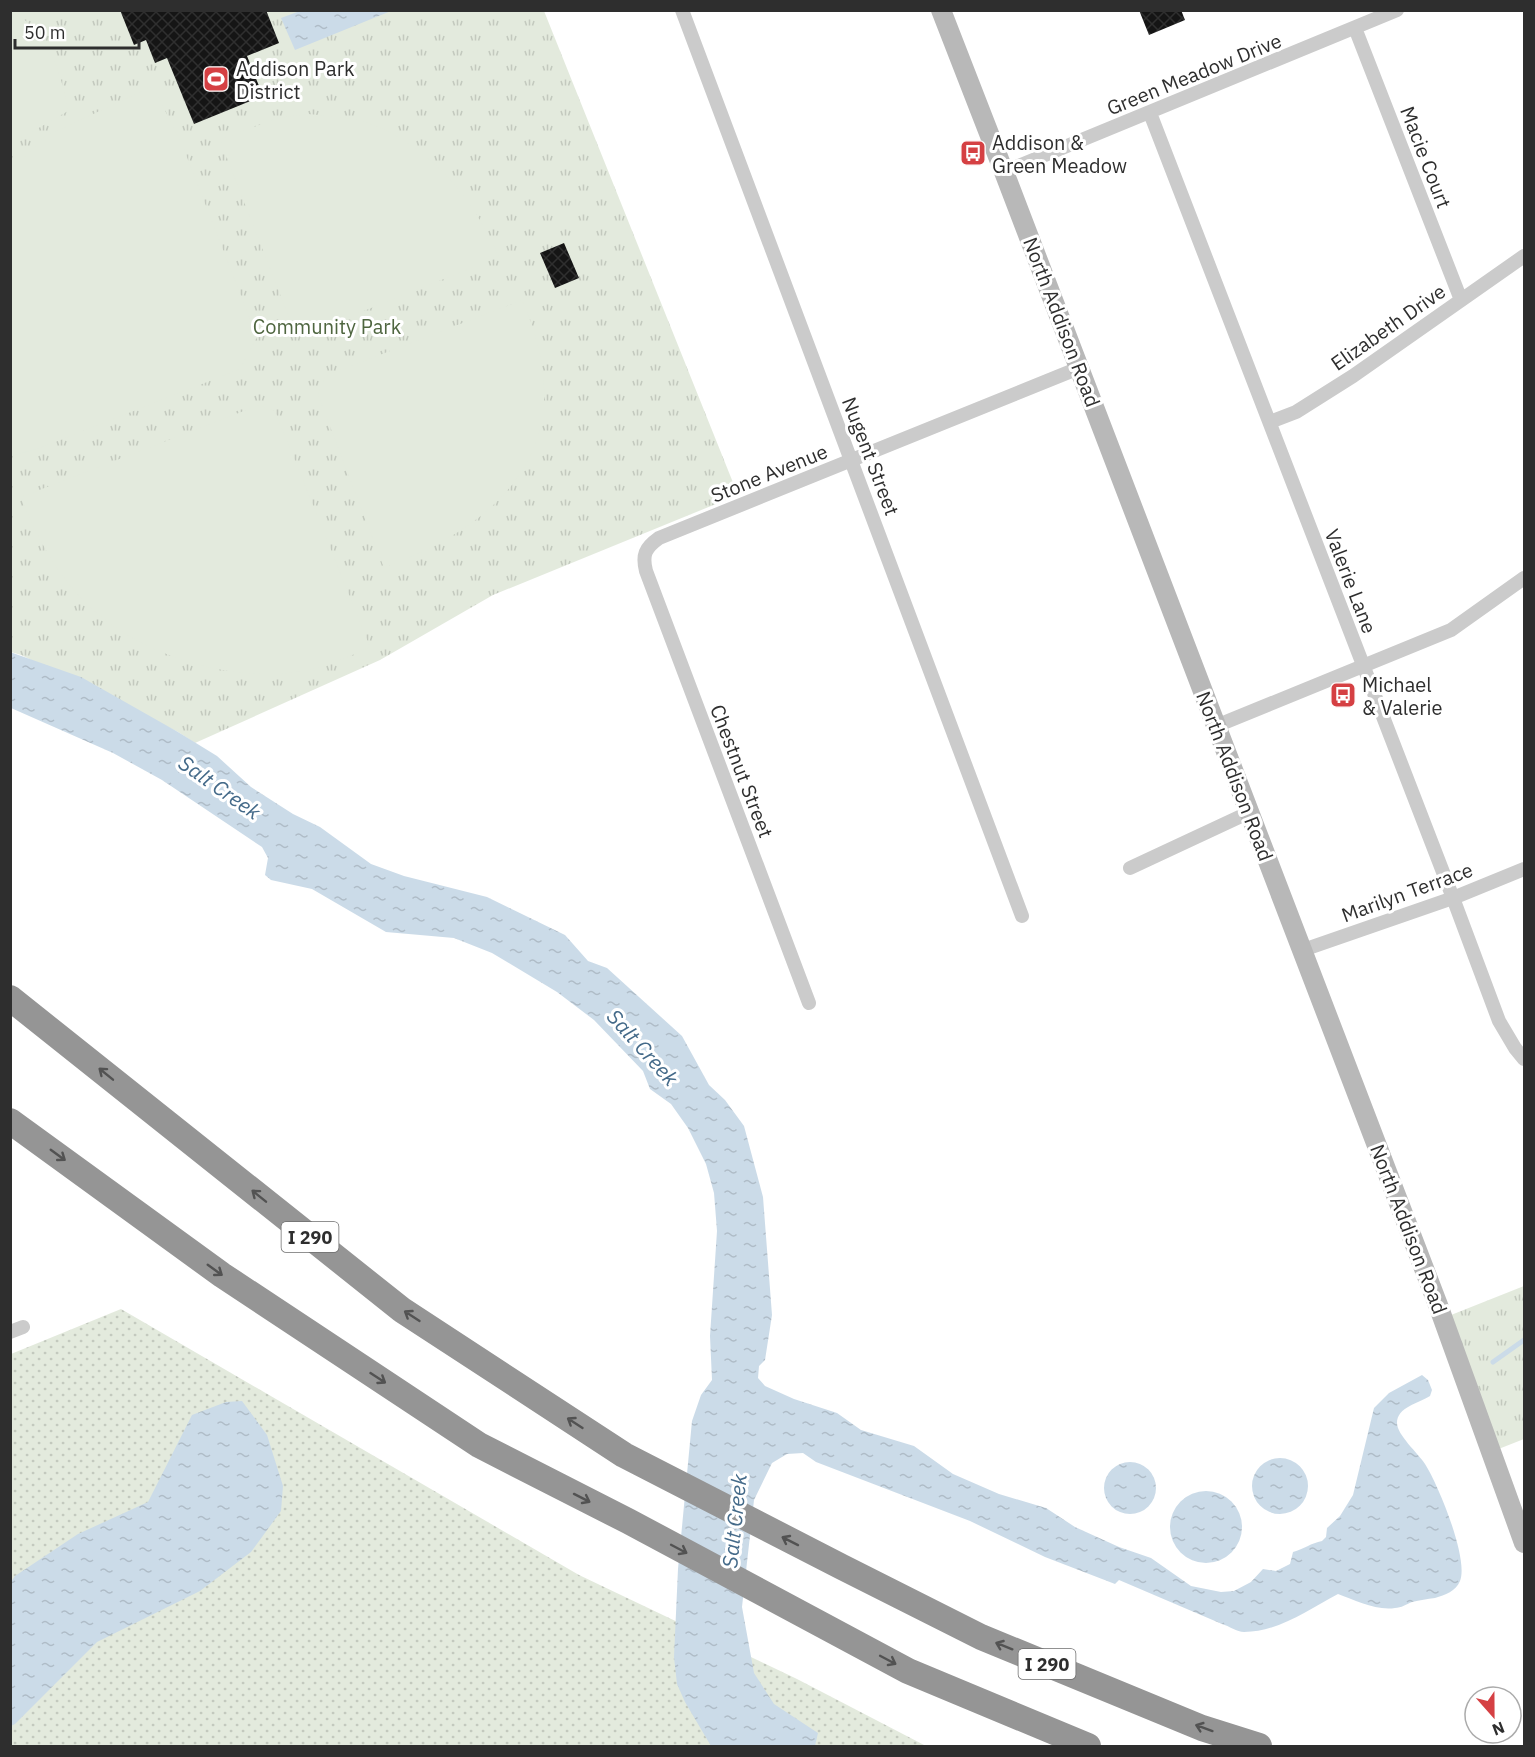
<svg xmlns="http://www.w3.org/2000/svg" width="1535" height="1757" viewBox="0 0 1535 1757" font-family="'IBM Plex Sans',sans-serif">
  <defs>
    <pattern id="grass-dots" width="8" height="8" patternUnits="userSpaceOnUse" patternTransform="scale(1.5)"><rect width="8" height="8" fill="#e3eadd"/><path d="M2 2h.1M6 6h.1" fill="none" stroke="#c3c9be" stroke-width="1.8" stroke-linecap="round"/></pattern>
    <pattern id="park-tufts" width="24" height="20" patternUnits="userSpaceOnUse" patternTransform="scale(1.5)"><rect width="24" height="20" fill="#e3eadd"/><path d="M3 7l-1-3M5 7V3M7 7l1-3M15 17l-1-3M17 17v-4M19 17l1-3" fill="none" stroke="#c3c9be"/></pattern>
    <pattern id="water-ripples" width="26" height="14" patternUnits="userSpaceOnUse" patternTransform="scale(1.5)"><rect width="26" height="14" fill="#cbdbe8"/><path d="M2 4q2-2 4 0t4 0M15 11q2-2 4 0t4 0" fill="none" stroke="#afbcc7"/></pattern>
    <pattern id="building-cross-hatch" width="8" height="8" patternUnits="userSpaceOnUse" patternTransform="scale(1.5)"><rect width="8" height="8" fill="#151515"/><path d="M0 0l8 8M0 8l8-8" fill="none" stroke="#2f2f2f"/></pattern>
  </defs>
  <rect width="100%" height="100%" fill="#fff"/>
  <!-- grass -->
  <path fill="url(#grass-dots)" d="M121,1309L579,1575L797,1679L926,1746H11V1354Z"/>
  <!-- park -->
  <path fill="url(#park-tufts)" d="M10,11H544L738,495L493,595L380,660L195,743L178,732L21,655L11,652Z
    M1524,1286V1439L1496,1450L1446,1317Z"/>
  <!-- pitch -->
  <path fill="#e3eadd" d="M14,11C49,38 61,69 68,111L11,144L10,11Z
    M153,86L183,147L257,337L240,369L40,448L11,456V171L44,137Z
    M308,114C331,116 354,117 376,126C433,150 475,201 499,257L311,332L292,325L220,140L277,118Z
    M522,300C583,438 512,520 384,568L318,395L325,376Z
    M259,405L275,411L370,647C347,658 322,668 296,672C229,682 142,655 92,609C59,578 37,539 21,497Z"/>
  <!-- water -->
  <path fill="url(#water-ripples)" d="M300,11V10L391,11L295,50L281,18Z
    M10,652L81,677L178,732L217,756L251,787L293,814L320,827L371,864L404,876L487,897L565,935L588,961L607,968L682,1036L709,1085L725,1100L744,1126L763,1197L772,1315L765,1360L759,1366L758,1378L765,1386L794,1399L837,1413L861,1430L914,1446L953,1474L999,1494L1046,1508L1075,1527L1119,1547L1151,1558L1191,1586L1221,1592L1234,1591L1251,1582L1263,1569L1276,1571L1290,1564L1293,1552C1304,1549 1311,1543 1322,1541L1326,1537L1327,1528L1340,1516L1353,1495L1374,1408L1389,1393L1422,1375L1428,1380L1432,1390L1430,1396C1419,1403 1397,1407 1397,1423C1397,1435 1418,1453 1425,1464C1438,1484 1469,1559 1460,1581C1456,1591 1445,1595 1435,1598C1427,1599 1420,1600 1412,1602C1407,1604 1401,1608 1395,1608C1376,1611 1355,1600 1338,1594C1308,1610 1278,1632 1244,1632C1237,1632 1229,1626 1222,1624L1119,1580L1115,1584L1045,1557L970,1521L816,1462L803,1453L787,1454L772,1463L754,1500L742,1607L754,1673L774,1704L818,1733L815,1746H711L685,1702L677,1684L674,1657L678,1569L692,1421L701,1395L712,1380L710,1336L717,1231L714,1193L706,1164L688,1128L671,1104L650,1089L643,1071L594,1020L557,992L492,953L454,938L386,932L312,889L271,880L265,875L268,858L262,847L162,780L113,753L11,708Z
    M242,1401L267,1435L283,1486L281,1511L251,1552L200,1591L97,1642L15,1724L11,1726V1582L15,1576L78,1534L148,1502L192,1415L226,1402Z
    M1252 1486a28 28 0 1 1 56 0a28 28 0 1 1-56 0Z
    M1104 1488a26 26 0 1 1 52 0a26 26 0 1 1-52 0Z
    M1170 1527a36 36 0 1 1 72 0a36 36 0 1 1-72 0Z"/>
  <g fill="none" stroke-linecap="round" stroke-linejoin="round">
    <!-- stream -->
    <path stroke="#cbdbe8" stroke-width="5" d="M1493,1362L1524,1340"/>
  </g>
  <!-- building -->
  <path fill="url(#building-cross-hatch)" d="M120,10H266L279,43L247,56L263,96L194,124L167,58L155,63L146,40L134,45Z
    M1139,10H1181L1185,20L1149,35Z
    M564,243L579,278L555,288L540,253Z"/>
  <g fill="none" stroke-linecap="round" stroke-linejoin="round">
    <!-- street -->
    <path stroke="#cbcbcb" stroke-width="14" d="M682,10L1022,916
      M1355,28L1461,300
      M1150,113L1453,898L1499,1021L1515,1048L1524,1059
      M1004,172L1397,10
      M1270,422L1296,412L1353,376L1524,256
      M1216,726L1451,630L1524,578
      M1130,868L1250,812
      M1303,950L1453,898L1524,869
      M809,1003L646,571C642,555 645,548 659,538L1079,368
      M10,1332L23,1327"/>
    <!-- secondary -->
    <path stroke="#b8b8b8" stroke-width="20" d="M941,10L1004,172L1438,1305L1524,1543"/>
    <!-- highway -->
    <path stroke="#959595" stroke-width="26" d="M10,998L402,1310L624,1455L842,1567L981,1637L1202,1728L1259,1746
      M10,1121L222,1275L479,1445L628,1521L908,1671L1088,1746"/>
  </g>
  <!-- one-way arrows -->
  <defs><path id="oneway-shaft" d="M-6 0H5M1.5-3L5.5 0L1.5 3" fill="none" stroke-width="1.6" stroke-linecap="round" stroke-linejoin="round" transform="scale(1.5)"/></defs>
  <g stroke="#525252">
    <use href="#oneway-shaft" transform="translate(106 1074) rotate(-141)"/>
    <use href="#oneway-shaft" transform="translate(58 1155) rotate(36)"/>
    <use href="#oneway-shaft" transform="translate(259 1196) rotate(-141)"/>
    <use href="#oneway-shaft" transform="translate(215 1270) rotate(36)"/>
    <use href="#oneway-shaft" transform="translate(412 1316) rotate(-147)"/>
    <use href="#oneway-shaft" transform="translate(378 1378) rotate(33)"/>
    <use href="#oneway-shaft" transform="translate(575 1423) rotate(-147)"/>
    <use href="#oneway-shaft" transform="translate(582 1498) rotate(27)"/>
    <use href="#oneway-shaft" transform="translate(790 1541) rotate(-153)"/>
    <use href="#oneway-shaft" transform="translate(679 1549) rotate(28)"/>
    <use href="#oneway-shaft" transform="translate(1004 1646) rotate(-158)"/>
    <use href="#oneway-shaft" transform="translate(888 1660) rotate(28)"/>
    <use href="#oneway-shaft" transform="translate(1204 1728) rotate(-160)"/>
  </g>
  <!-- icons -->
  <defs>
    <g id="stadium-square" transform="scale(1.35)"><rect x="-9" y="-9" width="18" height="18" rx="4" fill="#d54043" stroke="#fff"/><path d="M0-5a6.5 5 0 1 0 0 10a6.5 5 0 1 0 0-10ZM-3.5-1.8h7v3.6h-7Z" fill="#fff"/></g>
    <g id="bus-square" transform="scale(1.35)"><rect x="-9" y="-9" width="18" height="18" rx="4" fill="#d54043" stroke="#fff"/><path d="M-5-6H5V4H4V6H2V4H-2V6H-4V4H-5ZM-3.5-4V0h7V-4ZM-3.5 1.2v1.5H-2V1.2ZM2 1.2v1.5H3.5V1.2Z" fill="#fff"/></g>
  </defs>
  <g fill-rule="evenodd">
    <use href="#stadium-square" x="216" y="79"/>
    <use href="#bus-square" x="973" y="153"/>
    <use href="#bus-square" x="1343" y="695"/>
  </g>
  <g text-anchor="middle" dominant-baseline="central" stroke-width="6" stroke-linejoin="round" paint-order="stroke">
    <!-- shield labels -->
    <g fill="#fff" stroke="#6d6d6d" stroke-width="1.5">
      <rect x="281.5" y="1222" width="57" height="30" rx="4.5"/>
      <rect x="1018.5" y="1649" width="57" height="30" rx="4.5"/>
    </g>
    <g font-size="18" font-weight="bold" fill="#2e2e2e">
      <text x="310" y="1237">I 290</text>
      <text x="1047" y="1664">I 290</text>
    </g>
    <!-- poi labels -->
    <g font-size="20" fill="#2e2e2e" stroke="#fff" text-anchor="start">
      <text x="236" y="68">Addison Park<tspan x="236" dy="23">District</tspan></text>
      <text x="992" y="142">Addison &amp;<tspan x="992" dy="23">Green Meadow</tspan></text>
      <text x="1362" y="684">Michael<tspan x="1362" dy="23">&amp; Valerie</tspan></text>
    </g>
    <!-- street labels -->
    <g font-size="20" fill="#2e2e2e" stroke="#fff">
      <text transform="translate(1194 74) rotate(-22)">Green Meadow Drive</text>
      <text transform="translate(1426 157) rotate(69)">Macie Court</text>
      <text transform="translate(1062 322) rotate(69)">North Addison Road</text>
      <text transform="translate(1388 327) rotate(-35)">Elizabeth Drive</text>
      <text transform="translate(871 456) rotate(69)">Nugent Street</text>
      <text transform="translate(769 473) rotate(-22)">Stone Avenue</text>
      <text transform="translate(1351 581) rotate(69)">Valerie Lane</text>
      <text transform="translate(742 771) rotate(69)">Chestnut Street</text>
      <text transform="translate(1235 776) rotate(69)">North Addison Road</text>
      <text transform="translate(1407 892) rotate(-20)">Marilyn Terrace</text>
      <text transform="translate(1409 1229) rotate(69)">North Addison Road</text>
    </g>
    <!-- park labels -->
    <g font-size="20" fill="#4f6640" stroke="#fff">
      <text x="327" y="326">Community Park</text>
    </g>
    <!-- water labels -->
    <g font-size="21" font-style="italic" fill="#446a89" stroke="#fff">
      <text transform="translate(220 787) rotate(35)">Salt Creek</text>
      <text transform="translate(643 1047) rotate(48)">Salt Creek</text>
      <text transform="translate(734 1521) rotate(-84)">Salt Creek</text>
    </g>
  </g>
  <!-- border -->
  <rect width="1535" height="1757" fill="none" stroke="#2e2e2e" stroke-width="24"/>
  <!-- north arrow -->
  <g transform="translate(1493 1715) rotate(159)"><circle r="28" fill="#ffffff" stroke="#ababab" stroke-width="1.5"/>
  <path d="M0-4.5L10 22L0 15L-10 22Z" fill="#d54043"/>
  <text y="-9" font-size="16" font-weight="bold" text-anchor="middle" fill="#2e2e2e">N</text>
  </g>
  <!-- scale -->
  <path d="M15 39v9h124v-9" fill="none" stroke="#2e2e2e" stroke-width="3"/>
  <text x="24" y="39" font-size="18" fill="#2e2e2e" stroke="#ffffff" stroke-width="4.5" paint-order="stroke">50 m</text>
</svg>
